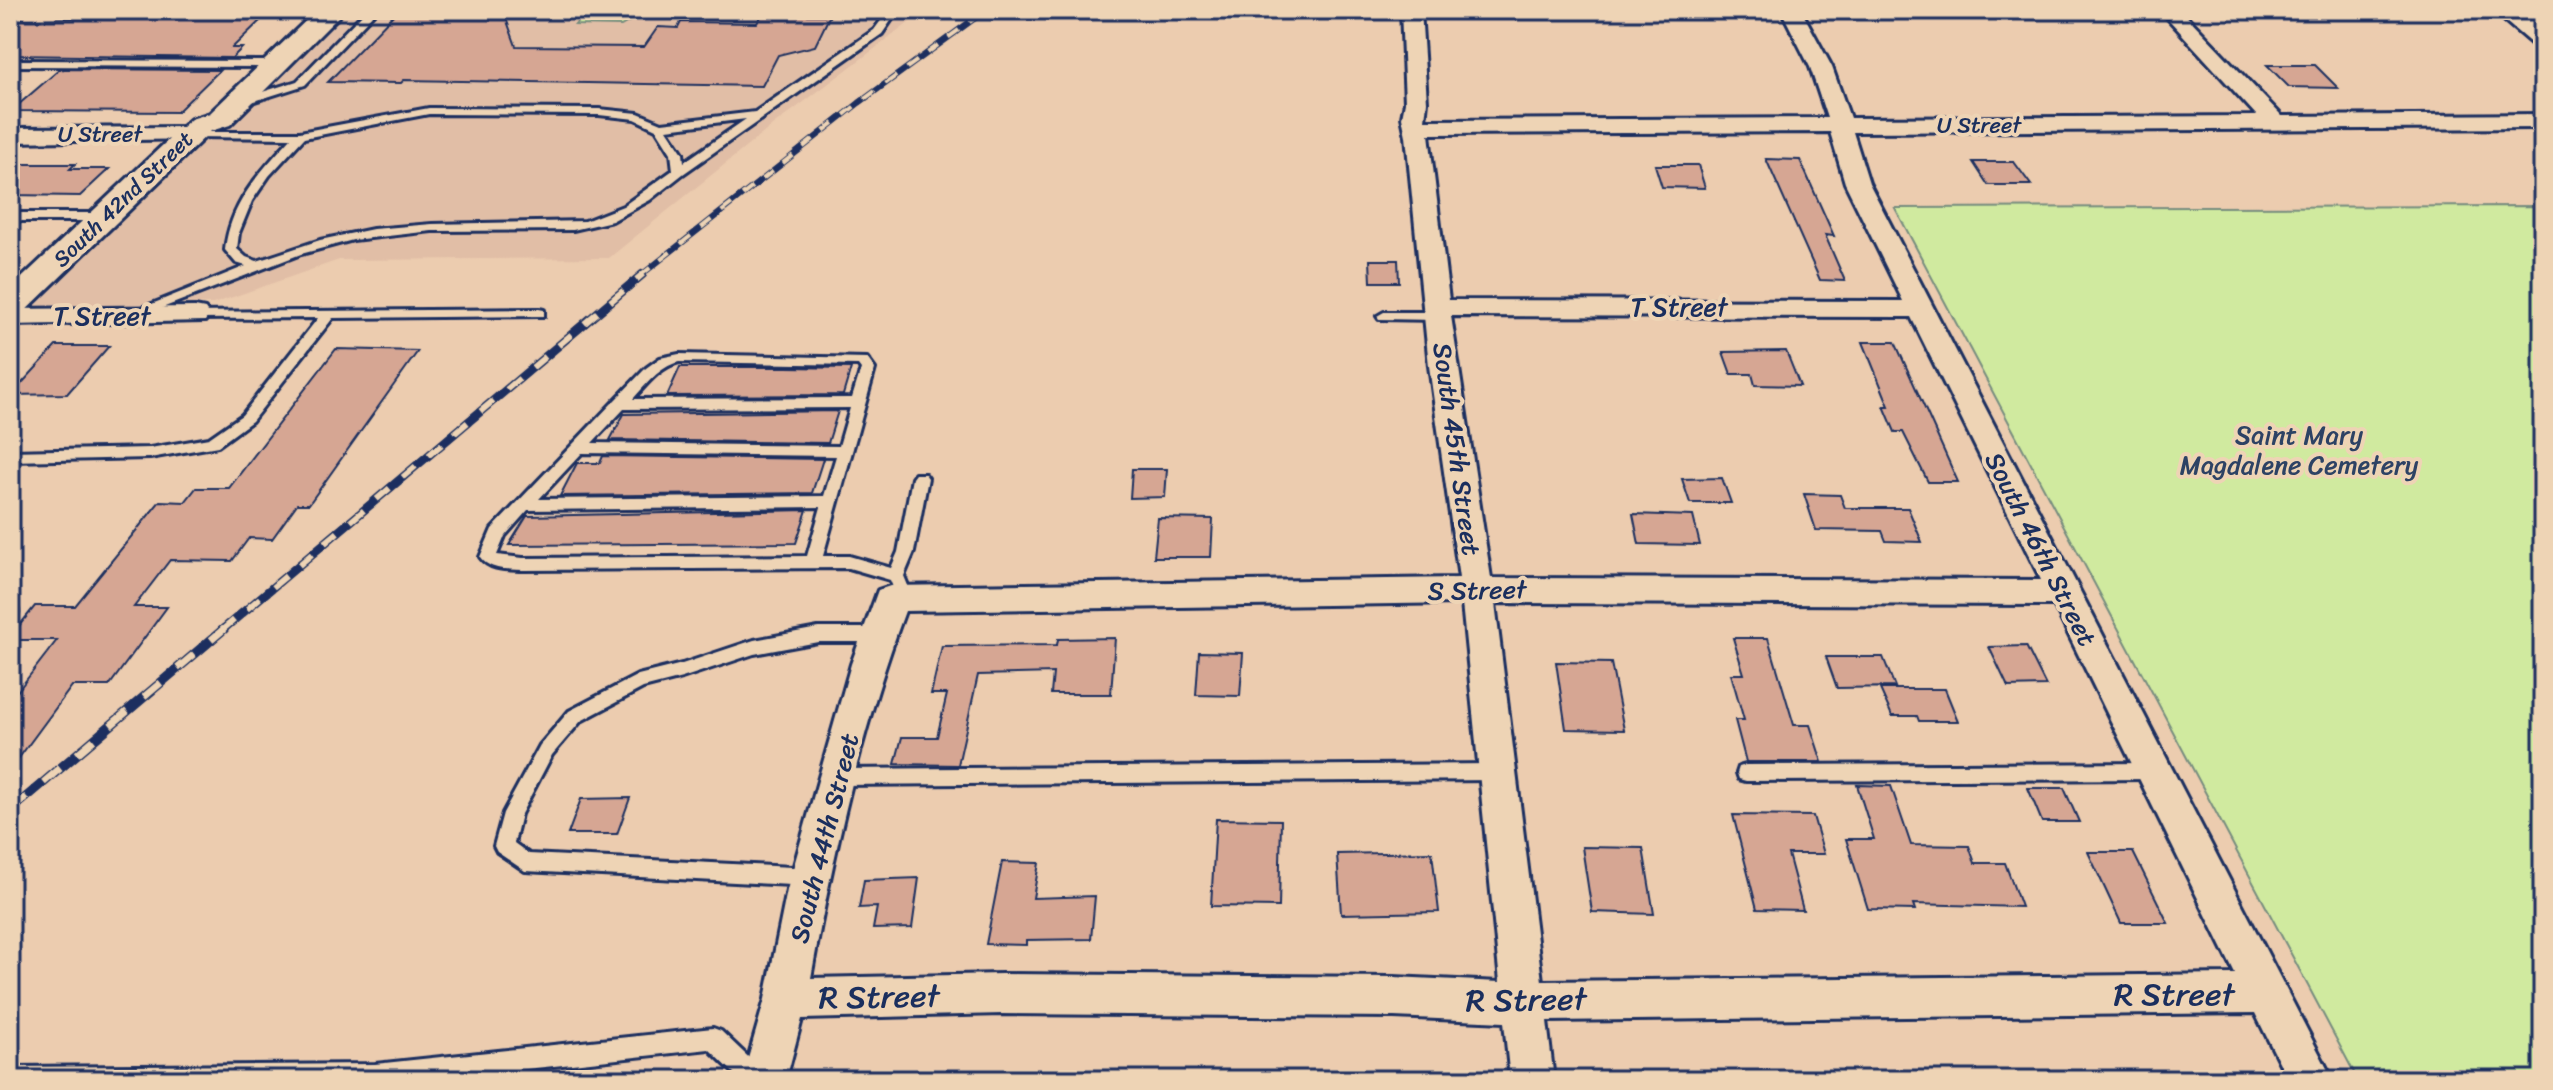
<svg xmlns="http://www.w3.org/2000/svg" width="2553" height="1090" viewBox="0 0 2553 1090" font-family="Sriracha,sans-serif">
  <rect width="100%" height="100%" fill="#ecccaf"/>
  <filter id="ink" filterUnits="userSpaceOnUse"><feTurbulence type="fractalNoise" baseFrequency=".0125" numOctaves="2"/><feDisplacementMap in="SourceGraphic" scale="16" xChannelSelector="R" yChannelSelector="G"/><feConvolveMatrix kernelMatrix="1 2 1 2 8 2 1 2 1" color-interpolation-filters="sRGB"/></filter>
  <g filter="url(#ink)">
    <!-- built -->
    <path fill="#e1bea6" d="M326,10H926L772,126L609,258L339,260L213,304L26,306Z"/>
    <!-- green -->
    <path fill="#d0ea9f" stroke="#768c7e" stroke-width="2" d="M587,10H649L621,26L575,25Z
      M2543,206V1080H2358L1895,208Z"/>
    <!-- building -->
    <path fill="#d6a693" stroke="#1b2f5e" stroke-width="2" d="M398,10H503L516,46L644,47L658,27L678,28L681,22L757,23L762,15H830L815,46L778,55L762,86L404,80L401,83L328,82Z
      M265,16L232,48H242L232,58L10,55V19Z
      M2267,65H2315L2338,88L2289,87Z
      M60,69L220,70L177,112L11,111Z
      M1766,159L1800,160L1834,236L1825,235L1845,281L1820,280Z
      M1973,162H2014L2031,185H1988Z
      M10,164H75L70,169H109L80,196L10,195Z
      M1655,165H1698L1705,188L1662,187Z
      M1370,260H1398L1399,282H1371Z
      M1863,342H1895L1958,482H1928L1903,432H1895L1884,406H1889Z
      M56,346H109L67,394L11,395Z
      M336,349L418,351L309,504H297L272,539L249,538L232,561L170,560L134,607H167L109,686H72L10,770V701L57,640H10V637L35,606H75L160,501L185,502L196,488H229Z
      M1786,351L1800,386L1755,385L1752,374H1731L1723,352Z
      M680,367H787L851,368L843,395L667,396Z
      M838,411L828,443L610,440L624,414Z
      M603,456L823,459L812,493L560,496L577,463H600Z
      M1132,469H1167L1165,497L1130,498Z
      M1722,478L1731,503H1690L1682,479Z
      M1804,494L1840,495L1845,508H1908L1922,542L1886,541L1882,531L1816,530Z
      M807,510L796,543L509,545L527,516Z
      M1633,514L1693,516L1700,545L1639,544Z
      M1158,518L1213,519L1211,557H1154Z
      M1115,638L1111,694H1051L1053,673L978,675L958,765L895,764L902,737H937L947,694H931L942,646L1057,645L1058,639Z
      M1733,638H1768L1794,725H1810L1822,762H1746L1735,720H1744L1731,674H1744Z
      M2026,646L2046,686L2008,687L1989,647Z
      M1199,652L1243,653L1240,696L1196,695Z
      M1826,657H1883L1895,687L1837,688Z
      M1556,662L1611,663L1624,730L1566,729Z
      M1880,689H1945L1958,721H1919L1917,716H1892Z
      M1857,785L1891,786L1911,845L1969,846L1975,863H2005L2021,907L1913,904L1915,910L1868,909L1846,839H1874Z
      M2028,788H2064L2079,822H2042Z
      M630,798L617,834H568L581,799Z
      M1733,815L1813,816L1824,854H1788L1803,910L1757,909Z
      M1216,819L1281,820L1279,907L1211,906Z
      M1582,847L1643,848L1654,914L1592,912Z
      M1432,852L1439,912L1341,914L1337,854Z
      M2088,852H2133L2168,923H2121Z
      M1002,862L1039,863L1033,898L1095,896L1091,939L1026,940V945L986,944Z
      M919,878L912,928L873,929L877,907L859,908L864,880Z"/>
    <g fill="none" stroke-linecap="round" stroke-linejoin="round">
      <!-- service casing -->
      <g stroke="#1b2f5e" stroke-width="6">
        <path id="service" d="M366,10H377L305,85L242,105H234V101L297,81Z
          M882,10H892L895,15L882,34L683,174L650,200L612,221L573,230L432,231L353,240L301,254L139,317L134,318L127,314L246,266L236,263L225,250C230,203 260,172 291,138L191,137L185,134L187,132H300L429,108L599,109L638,113L662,123L755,112L874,30L885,15ZM429,114L599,115L635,119L656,129L671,153L673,170L623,206L585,221L432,224L373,229L320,240L257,261L246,257L237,249L239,233L252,201L269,176L304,138ZM746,119L684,162L683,153L667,129Z
          M10,60L277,61L282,64L277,67L10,66Z
          M10,213H105L111,217L105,221H10Z
          M539,309L544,310V316L333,318L252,421L218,446L150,458L10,461V451L150,448L209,438L242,415L318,318L195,319L190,318V312Z
          M1384,312H1438L1445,316L1438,320L1379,319L1377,316Z
          M679,354L867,358L875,369L823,556H849L891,568L898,552L912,478L915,474H925L928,478L914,552L904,576L913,598L911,602H899L890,580L849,568L523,570C507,569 490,571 480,557L492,529L614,401L646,368L660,358ZM679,362L858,365L861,369L852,398L633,399C646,385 659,367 679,362ZM850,408L839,446L592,443L624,409ZM582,453L836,456L824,496L539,499ZM821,507L807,556L523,558L497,555L505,536L528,510Z
          M10,602L16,604L18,612L16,617L10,618Z
          M818,628H878L884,630L886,635L884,640L878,642H818L754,654L682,678L643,688L581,721L552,755L521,814L514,843L529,854L811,868L818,871L821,877L818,883L811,886L525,871L497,852L494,846L503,813L540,745L569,711L638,675L682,664L754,640Z
          M2154,763L2161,766L2163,771L2161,776L2154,779L1746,781L1739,779L1737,773L1739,767L1746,765Z
          M1498,764L1505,766L1507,772L1505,778L1498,780L840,785L833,783L831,777L833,771L840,769Z
          M713,1028L721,1031L764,1072L767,1080H741L709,1049L427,1080H10V1067L375,1064Z"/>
      </g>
      <!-- minor casing -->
      <g stroke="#1b2f5e" stroke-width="6">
        <path id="minor" d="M1401,10H1421L1427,102L1425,120L1827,118L1810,67L1781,10H1801L1832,67L1850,118L2257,116L2160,10H2181L2282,116L2543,114V128L1853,132L1869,183L2333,1080H2288L2255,1013L1547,1021L1554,1080H1510L1504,1022L1394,1017L1002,1014L802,1019L786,1080H742L765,999L787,890L851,664L878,590L890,586L1459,578L1429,366L1406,136L1402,117L1405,102ZM1830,132L1845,183L1903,301L1449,300L1429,134ZM1451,316L1911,317L2041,580L1491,578ZM1462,603L1500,982L1394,977L1002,974L811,978C833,855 861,729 905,611ZM1495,603L2054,605L2235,974L1542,981Z
          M191,127L199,129L203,134L199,139L10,142V128Z
          M195,307L205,309L209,315L205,321L10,325V309Z"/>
      </g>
      <!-- tertiary casing -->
      <g stroke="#1b2f5e" stroke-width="6">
        <path id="tertiary" d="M317,10H345L230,125L211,131L22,314L10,317V289L181,128L191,119L210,113Z"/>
      </g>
      <!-- secondary casing -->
      <g stroke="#1b2f5e" stroke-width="6">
        <path id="secondary" d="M2492,10H2524L2543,25V48L2533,45Z"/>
      </g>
      <!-- service -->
      <use href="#service" fill="#eed4b5" fill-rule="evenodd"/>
      <!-- minor -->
      <use href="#minor" fill="#eed4b5" fill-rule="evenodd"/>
      <!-- tertiary -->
      <use href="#tertiary" fill="#eed4b5" fill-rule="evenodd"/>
      <!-- secondary -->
      <use href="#secondary" fill="#eed4b5" fill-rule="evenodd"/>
      <!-- rail-far2 casing -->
      <g stroke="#1b2f5e" stroke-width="6">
        <path id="rail-far2" d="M640,276L859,103L986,10"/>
      </g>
      <!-- rail-far1 casing -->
      <g stroke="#1b2f5e" stroke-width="9">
        <path id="rail-far1" d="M221,631L643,274"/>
      </g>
      <!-- rail casing -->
      <g stroke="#1b2f5e" stroke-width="10">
        <path id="rail" d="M10,811L224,629"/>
      </g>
      <!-- rail-far2 -->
      <use href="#rail-far2" stroke="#eed4b5" stroke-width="4" stroke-dasharray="13" stroke-linecap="butt"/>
      <!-- rail-far1 -->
      <use href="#rail-far1" stroke="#eed4b5" stroke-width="6" stroke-dasharray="17" stroke-linecap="butt"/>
      <!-- rail -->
      <use href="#rail" stroke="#eed4b5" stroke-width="7" stroke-dasharray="22" stroke-linecap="butt"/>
    </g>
  </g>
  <g text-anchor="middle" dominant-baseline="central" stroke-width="8" stroke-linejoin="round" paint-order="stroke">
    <!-- far-street labels -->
    <g font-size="22" fill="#1b2f5e" stroke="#eed4b5">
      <text x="1979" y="125">U Street</text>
      <text x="100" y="134">U Street</text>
      <text transform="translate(123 199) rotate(-44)">South 42nd Street</text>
    </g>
    <!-- street labels -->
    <g font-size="26" fill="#1b2f5e" stroke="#eed4b5">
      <text x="1679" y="307">T Street</text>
      <text x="102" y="316">T Street</text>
      <text transform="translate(1457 449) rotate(82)">South 45th Street</text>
      <text transform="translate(2041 549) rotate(63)">South 46th Street</text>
      <text transform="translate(1477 590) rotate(-1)">S Street</text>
      <text transform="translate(824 838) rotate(-76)">South 44th Street</text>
    </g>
    <!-- park labels -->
    <g font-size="26" fill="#2d4264" stroke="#eed4b5">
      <text x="2299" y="435">Saint Mary<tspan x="2299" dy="30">Magdalene Cemetery</tspan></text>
    </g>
    <!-- near-street labels -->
    <g font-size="32" fill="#1b2f5e" stroke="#eed4b5">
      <text x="2174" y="994">R Street</text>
      <text transform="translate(879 997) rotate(-1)">R Street</text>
      <text transform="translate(1526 1000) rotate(-1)">R Street</text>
    </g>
  </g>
  <!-- margin -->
  <rect width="2553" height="1090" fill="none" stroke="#eed4b5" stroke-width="40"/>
  <rect x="20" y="20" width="2513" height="1050" fill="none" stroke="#1b2f5e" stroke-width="3" filter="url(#ink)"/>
</svg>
